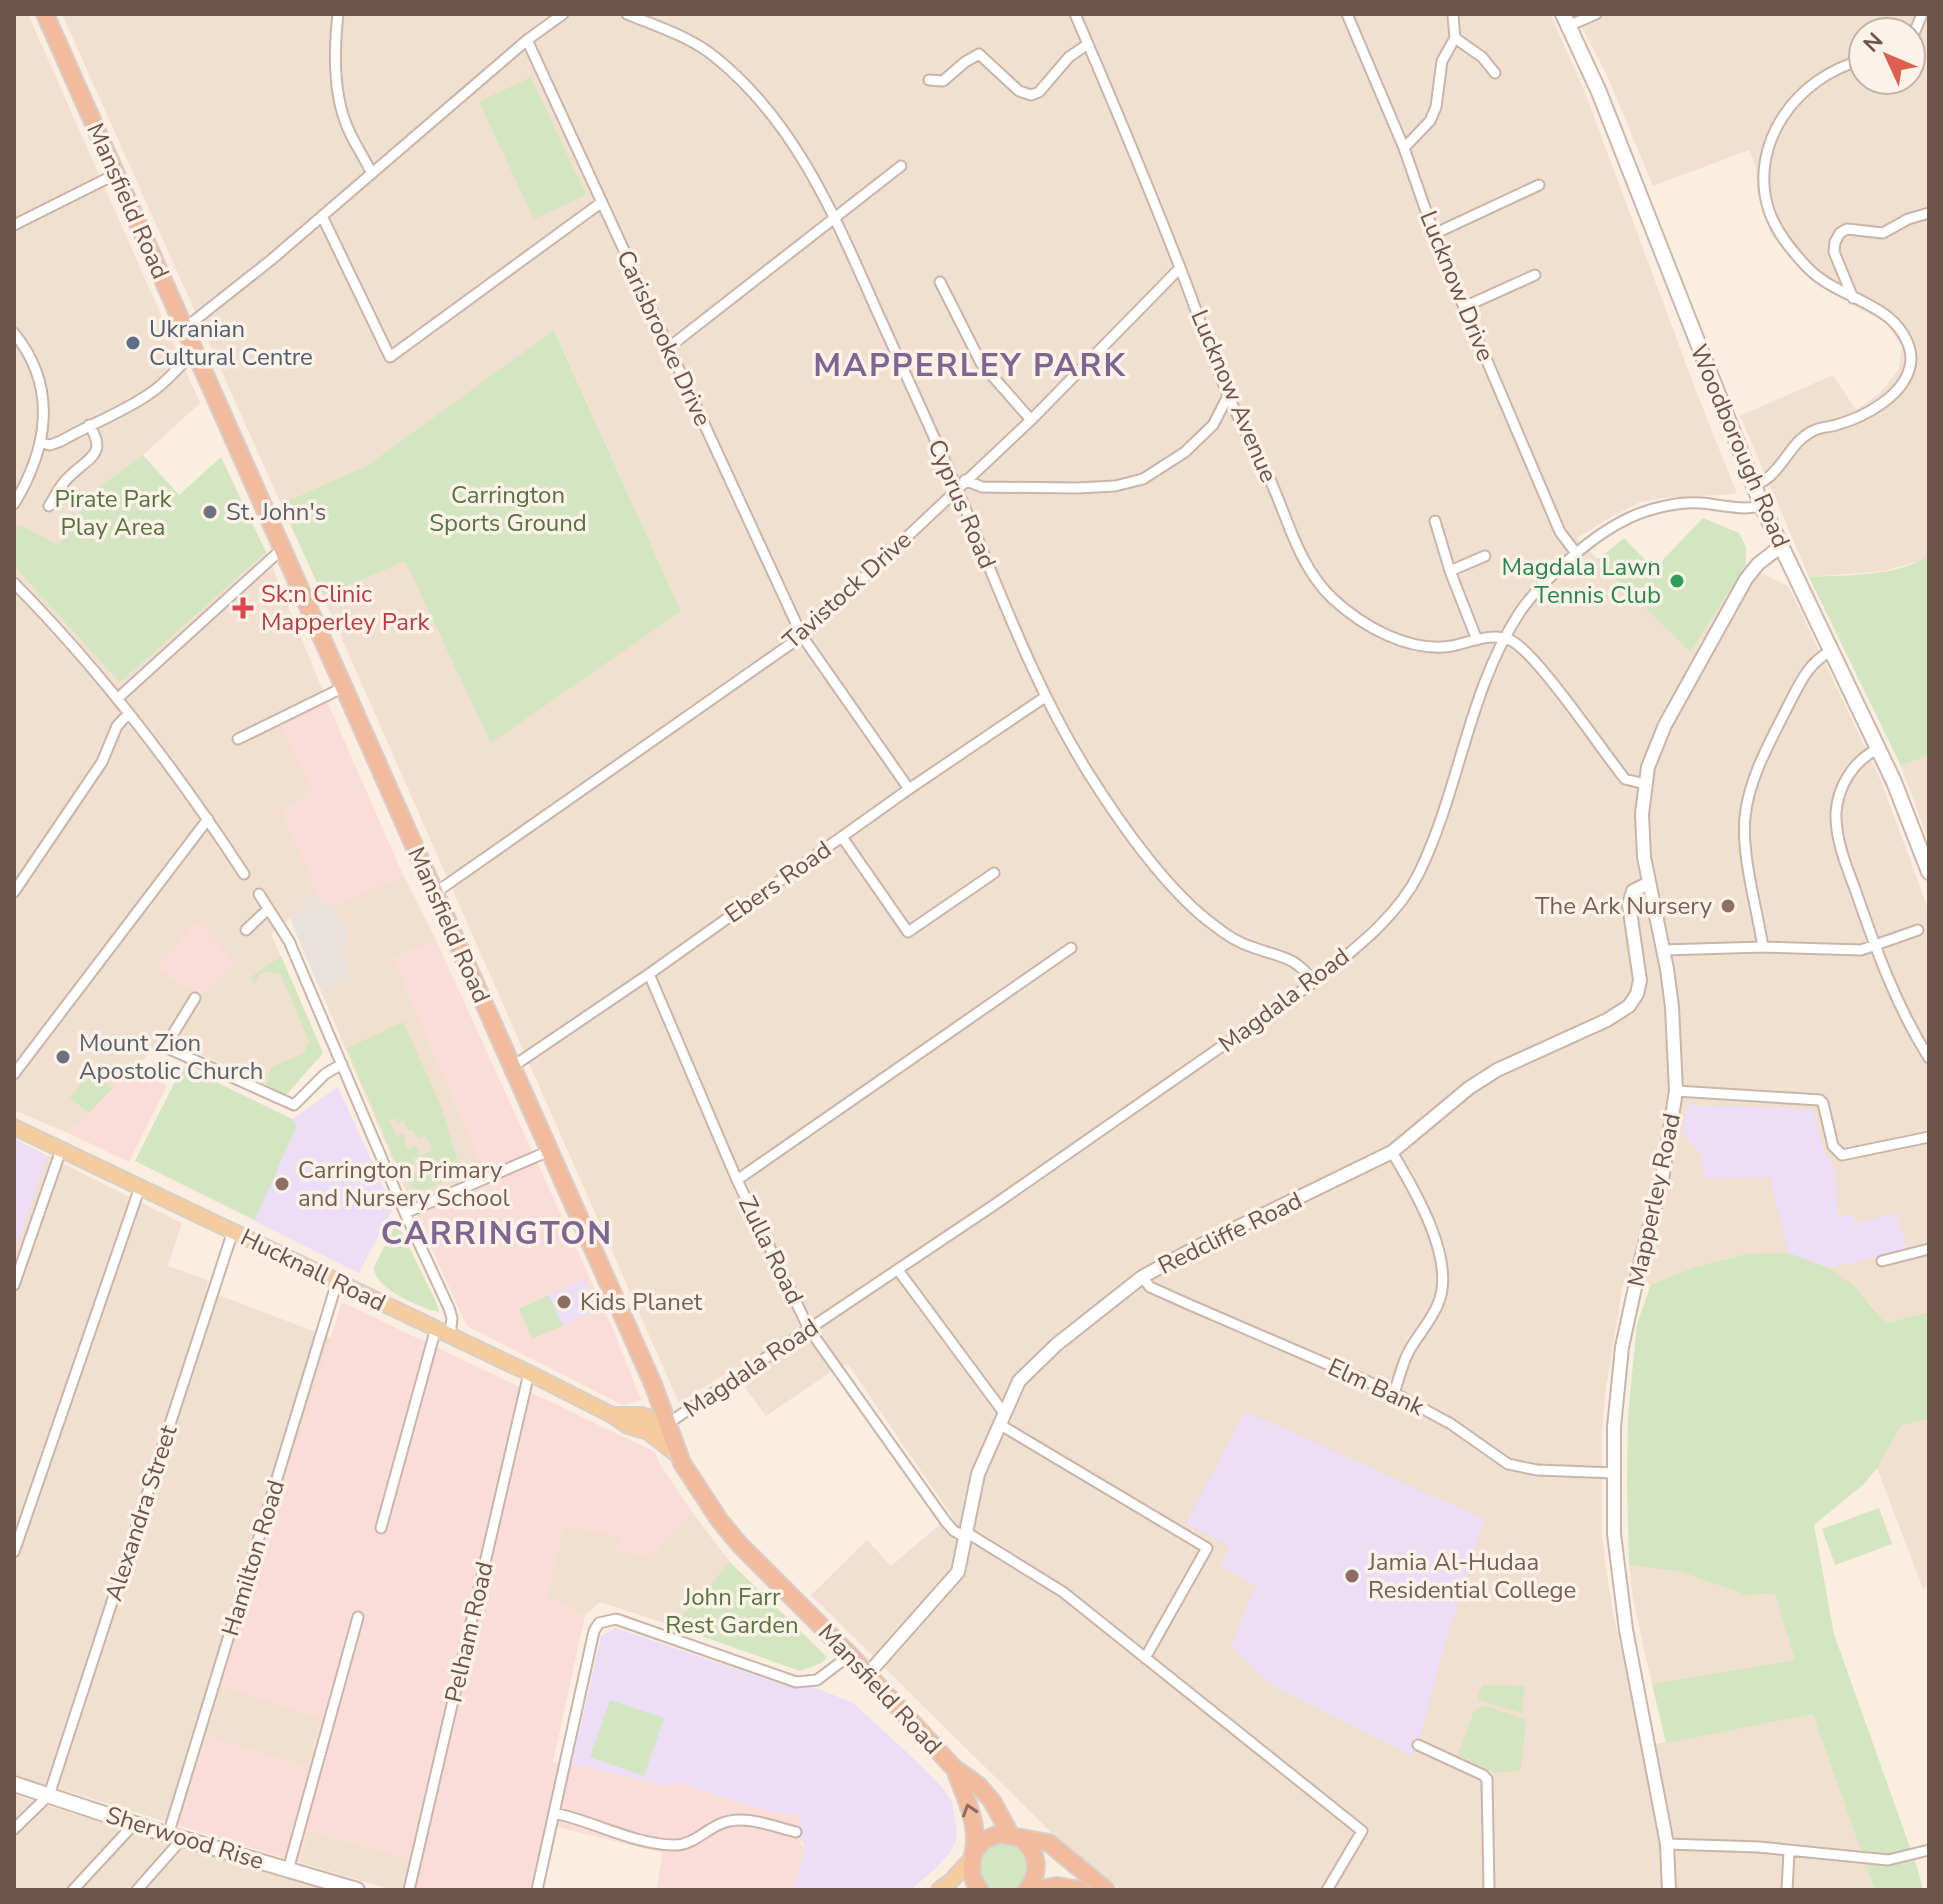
<svg xmlns="http://www.w3.org/2000/svg" width="1943" height="1904" viewBox="0 0 1943 1904" font-family="'Nunito Sans',sans-serif">
  <rect width="100%" height="100%" fill="#faeee1"/>
  <!-- residential -->
  <path fill="#f1dfd0" fill-rule="evenodd" d="M14,14H28L200,403L143,455L91,493L59,545L18,524L14,528Z
    M62,14H1550L1584,90L1696,391L1737,494L1664,498L1641,502L1609,518L1577,538L1690,652L1746,565L1789,587L1881,781L1929,911V1312L1886,1323L1867,1300L1746,1254L1698,1266L1651,1284H1623L1606,1388L1602,1430V1536L1607,1574L1614,1619L1645,1746L1814,1714L1875,1890H1122L1071,1852L811,1595L867,1540L891,1566L951,1515L848,1364L829,1373L766,1416L746,1389L737,1367L679,1403L323,596L405,560L681,611L555,331L368,465L281,504Z
    M1575,14H1929V553L1923,560L1884,571L1809,577L1740,416L1833,375L1856,410L1881,392L1899,369L1902,346L1886,323L1825,289L1799,268L1771,235L1757,190L1756,167L1749,150L1653,186L1608,77ZM1863,32H1911V80H1863Z
    M266,552L327,701L281,726L313,791L282,812L335,906L403,875L436,940L394,959L491,1186L417,1217L290,918L271,934L323,1053L286,1095L205,1056L158,1045L68,1133L14,1110V566L120,683Z
    M1929,755V842L1901,766Z
    M14,1139L182,1223L168,1266L208,1280L206,1290L331,1338L220,1685L321,1718L308,1767L206,1736L180,1826L14,1775Z
    M1923,1420L1929,1421V1586L1923,1589L1877,1468L1901,1426Z
    M692,1512L730,1562L673,1626L600,1602L585,1615L547,1599L563,1524L620,1537L648,1557Z
    M1629,1565L1681,1572L1746,1595L1775,1594L1796,1660L1652,1684L1633,1599Z
    M14,1795L119,1828L328,1890H14Z
    M309,1831L411,1859L404,1890H393L301,1863Z"/>
  <!-- commercial -->
  <path fill="#faddd6" d="M327,701L403,875L335,907L333,904L324,907L281,812L313,791L280,726Z
    M197,921L234,962L202,993L188,989L157,969Z
    M436,940L612,1327L641,1400L623,1405L467,1326L417,1217L491,1186L394,959Z
    M133,1069L167,1085L129,1162L68,1133Z
    M342,1302L655,1452L660,1464L692,1512L648,1557L616,1550L619,1537L563,1525L547,1599L585,1615L553,1762L572,1763L665,1786L676,1782L767,1811L801,1815L798,1839L805,1849L794,1890H656L663,1853L557,1827L543,1890H404L410,1859L309,1831L301,1863L180,1826L206,1735L308,1767L321,1718L220,1686Z"/>
  <!-- industrial -->
  <path fill="#e9e1dc" d="M316,890L324,907L333,904L351,946L341,951L353,977L320,990L290,918Z"/>
  <!-- education -->
  <path fill="#ebdef6" d="M183,1066L292,1119L338,1087L393,1208L359,1273L135,1161Z
    M1687,1105L1810,1109L1814,1114L1825,1153L1835,1168L1839,1217L1853,1215L1855,1223L1896,1213L1907,1250L1829,1268L1788,1253L1770,1177L1705,1178L1700,1152L1682,1133Z
    M14,1139L48,1156L14,1253Z
    M584,1279L598,1310L532,1339L519,1309Z
    M1245,1411L1484,1519L1444,1646L1418,1745L1412,1756L1267,1682L1231,1645L1256,1585L1220,1566L1230,1547L1186,1523Z
    M616,1628L786,1686L816,1688L853,1703L912,1757L942,1787L952,1802L957,1831L956,1841L948,1855L937,1867L911,1890H794L805,1849L803,1842L794,1838L801,1815L767,1811L677,1782L665,1786L572,1763L601,1636Z"/>
  <!-- green -->
  <path fill="#d4e6c1" fill-rule="evenodd" d="M531,77L586,195L534,219L479,102Z
    M554,330L681,611L491,743L405,561L323,596L281,504L368,465Z
    M143,455L179,495L221,457L266,552L120,683L14,566V528L18,524L59,545L91,493Z
    M1703,518L1739,533L1746,547V565L1690,652L1597,560L1624,538L1654,569Z
    M1929,553V755L1901,766L1809,577C1840,575 1908,577 1929,553Z
    M281,956L323,1053L286,1095L266,1086L271,1067L304,1053L309,1041L280,973L276,975L269,971L259,975L257,982L254,984L251,977Z
    M403,1022L441,1106L459,1165L453,1178L426,1190L414,1189L400,1172L347,1048ZM396,1118L398,1123L404,1121L408,1131L413,1129L418,1139L426,1136L432,1150L422,1155L428,1168L411,1174L408,1166L415,1164L413,1159L420,1156L416,1146L407,1149L403,1133L396,1136L389,1121Z
    M183,1066L292,1119L297,1125L255,1220L135,1161Z
    M91,1071L113,1088L89,1113L70,1098Z
    M397,1222L436,1302L439,1312C420,1308 373,1288 374,1267Z
    M1788,1253L1829,1268L1852,1284L1886,1323L1929,1312V1421L1923,1420L1901,1426L1877,1468L1864,1484L1814,1525L1834,1634L1917,1867L1923,1890H1875L1813,1714L1666,1743L1652,1684L1795,1660L1775,1594L1746,1595L1681,1572L1629,1565L1627,1481L1628,1415L1637,1324L1651,1284L1698,1266L1746,1254Z
    M549,1295L563,1326L532,1339L519,1309Z
    M1879,1508L1892,1544L1835,1565L1822,1529Z
    M730,1562L827,1657L822,1663L800,1671L673,1626Z
    M1483,1685L1525,1686L1522,1713L1480,1701L1478,1696Z
    M610,1700L664,1718L644,1776L590,1757Z
    M1484,1705L1526,1720L1521,1770L1496,1773L1458,1755L1474,1711Z
    M977 1866a26 26 0 1 1 52 0a26 26 0 1 1-52 0Z"/>
  <g fill="none" stroke-linecap="round" stroke-linejoin="round">
    <!-- minor casing -->
    <g stroke="#c9b5a9" stroke-width="13">
      <path id="minor" d="M338,14C334,49 333,88 345,121C351,139 363,155 371,172
        M627,14C658,27 689,36 715,57C796,122 835,217 876,309C903,369 931,429 957,489C998,586 1033,685 1089,774C1120,823 1168,892 1215,926C1225,934 1239,943 1252,947C1281,958 1294,955 1314,982
        M1075,14C1111,97 1146,181 1179,265C1196,308 1210,352 1228,395C1241,424 1257,452 1271,482C1289,522 1299,566 1332,598C1362,626 1409,653 1452,646C1471,642 1491,632 1510,640C1535,650 1603,752 1625,779L1645,784
        M1347,14L1404,148L1434,234L1464,307L1560,532L1576,553
        M1568,26L1596,14
        M1455,38L1482,57L1495,73
        M527,40L802,636L909,789
        M1911,41L1922,14
        M929,80L943,81L965,62L979,54L1019,91L1031,95L1039,92L1069,57L1088,44
        M1404,148L1430,121L1436,107L1442,61L1455,38L1453,16
        M322,216L390,357L602,202
        M14,225L116,174
        M1434,234L1539,185
        M940,282L981,363L1031,420
        M1853,298L1834,252L1835,242L1840,233L1847,229L1883,233L1908,219L1929,213
        M1464,307L1535,275
        M185,328L271,260L527,40L563,14
        M14,333C58,387 48,448 14,504
        M668,348L901,166
        M42,443L50,445L61,441C90,424 122,413 149,394C167,383 179,365 195,352
        M965,480L982,487L1077,488L1115,486L1143,479L1185,452L1213,425L1228,396
        M1755,485C1781,476 1788,444 1811,432C1821,426 1829,428 1839,424C1864,417 1901,397 1909,370C1916,351 1903,329 1888,317C1863,297 1829,291 1806,266C1791,250 1777,233 1769,211C1747,143 1798,76 1863,60
        M49,506C55,497 60,485 68,478C87,458 109,455 89,425
        M1435,521L1450,571L1477,640
        M1450,571L1485,556
        M14,583C101,671 177,771 244,874
        M117,699L282,549
        M238,739L344,687
        M1878,749C1854,760 1838,786 1836,812C1835,839 1846,865 1855,889C1875,947 1896,1006 1929,1058
        M842,837L908,932L994,873
        M14,892L102,762L117,726L129,713
        M435,893L802,636L1031,420L1180,268
        M259,894L289,941L405,1213L449,1308L452,1318L450,1335
        M246,930L268,909
        M1763,947C1757,909 1741,854 1745,817C1749,778 1770,742 1787,708C1800,683 1807,664 1832,650
        M1663,950L1763,947L1861,950L1918,930
        M649,974L737,1180L809,1329L946,1522L954,1531L965,1537
        M195,998L165,1047L294,1105L325,1074L342,1064
        M512,1067L649,974L909,789L1045,697
        M14,1074L208,819
        M1676,1091L1820,1100L1823,1103L1833,1146L1842,1155L1929,1137
        M1392,1152C1414,1189 1457,1260 1438,1304C1431,1321 1418,1335 1409,1351C1402,1364 1399,1379 1394,1393
        M737,1180L1071,948
        M405,1213L549,1151
        M1882,1261L1929,1249
        M898,1270L1004,1413
        M1142,1277L1150,1287L1188,1304L1394,1393L1451,1424L1508,1464L1537,1470L1614,1473
        M14,1285L61,1150
        M667,1424L994,1205L1314,982C1352,951 1397,918 1419,873C1460,789 1468,690 1520,612C1531,595 1547,580 1561,567C1582,547 1605,529 1631,517C1651,508 1680,501 1702,503C1722,505 1742,511 1762,506
        M999,1424L1207,1548L1145,1658
        M381,1528L436,1328
        M966,1532L1063,1592L1362,1831L1327,1890
        M14,1552L140,1187
        M1418,1745L1483,1775L1487,1779L1489,1890
        M554,1813C593,1821 633,1844 673,1845C691,1846 703,1832 718,1825C743,1813 771,1826 796,1832
        M14,1829L49,1795L233,1231
        M168,1835L337,1282
        M1667,1844L1759,1847L1888,1860L1929,1850
        M288,1870L358,1617
        M73,1890L134,1824
        M137,1890L182,1839
        M409,1890L529,1373
        M537,1890L594,1631L599,1623L616,1619L796,1682L817,1680L850,1655
        M1787,1890L1789,1852"/>
    </g>
    <!-- tertiary casing -->
    <g stroke="#c9b5a9" stroke-width="16">
      <path id="tertiary" d="M867,1675L958,1572L978,1474L1019,1381L1056,1345L1142,1277L1197,1247L1392,1152L1469,1088L1497,1070L1607,1020L1629,1006L1637,994L1640,980L1629,905L1633,891L1649,883
        M1669,1890L1667,1844L1626,1630L1614,1534V1427L1622,1347L1641,1260L1662,1179L1676,1091L1672,1007L1667,969L1644,857L1642,814L1648,767L1665,725L1746,579L1758,564L1781,546"/>
    </g>
    <!-- secondary casing -->
    <g stroke="#cfb6aa" stroke-width="18">
      <path id="secondary" d="M1563,14L1599,92L1762,506L1894,782L1929,872
        M14,1784L153,1830L357,1890"/>
    </g>
    <!-- primary casing -->
    <g stroke="#d7cfcc" stroke-width="18">
      <path id="primary" d="M14,1127L529,1373L612,1415L628,1426L648,1432L667,1424
        M613,1415H642L667,1424
        M648,1432L680,1457
        M939,1890L951,1881L971,1859"/>
    </g>
    <!-- trunk casing -->
    <g stroke="#d7cfcc" stroke-width="20">
      <path id="trunk" d="M45,14L653,1384L682,1463L720,1521L739,1544L850,1655L955,1769L978,1785L992,1801L1010,1834
        M955,1769C962,1790 974,1813 975,1836C976,1857 964,1871 980,1890
        M1022,1839C1039,1854 1040,1873 1027,1890
        M974,1852L982,1841L999,1834L1049,1843L1106,1890
        M1036,1890L1057,1886L1080,1890"/>
    </g>
    <!-- minor -->
    <use href="#minor" stroke="#fff" stroke-width="9"/>
    <!-- tertiary -->
    <use href="#tertiary" stroke="#fff" stroke-width="12"/>
    <!-- secondary -->
    <use href="#secondary" stroke="#fff" stroke-width="14"/>
    <!-- primary -->
    <use href="#primary" stroke="#f5cc9e" stroke-width="14"/>
    <!-- trunk -->
    <use href="#trunk" stroke="#f2bb9d" stroke-width="16"/>
  </g>
  <!-- one-way arrows -->
  <defs><path id="oneway-chevron" d="M-2-3.5L2.5 0L-2 3.5" fill="none" stroke-width="1.6" stroke-linecap="round" stroke-linejoin="round" transform="scale(2)"/></defs>
  <use stroke="#906e5f" href="#oneway-chevron" transform="translate(969 1810) rotate(-108)"/>
  <!-- markers -->
  <circle fill="#5c6f8a" stroke="#fdf2e7" stroke-width="3" cx="133" cy="343" r="8"/>
  <g fill="#6b7280" stroke="#fdf2e7" stroke-width="3">
    <circle cx="210" cy="512" r="8"/>
    <circle cx="63" cy="1057" r="8"/>
  </g>
  <circle fill="#2e9e5b" stroke="#fdf2e7" stroke-width="3" cx="1677" cy="581" r="8"/>
  <path fill="#e0444e" stroke="#fdf2e7" stroke-width="3" d="M239 596h8v8h8v8h-8v8h-8v-8h-8v-8h8z"/>
  <g fill="#8d6e63" stroke="#fdf2e7" stroke-width="3">
    <circle cx="1728" cy="906" r="8"/>
    <circle cx="282" cy="1184" r="8"/>
    <circle cx="564" cy="1302" r="8"/>
    <circle cx="1352" cy="1576" r="8"/>
  </g>
  <g text-anchor="middle" dominant-baseline="central" stroke-width="7" stroke-linejoin="round" paint-order="stroke">
    <!-- street labels -->
    <g font-size="24" fill="#6f544a" stroke="#fdf2e7">
      <text transform="translate(128 201) rotate(66)">Mansfield Road</text>
      <text transform="translate(1457 286) rotate(68)">Lucknow Drive</text>
      <text transform="translate(664 338) rotate(65)">Carisbrooke Drive</text>
      <text transform="translate(1234 396) rotate(67)">Lucknow Avenue</text>
      <text transform="translate(1740 446) rotate(67)">Woodborough Road</text>
      <text transform="translate(962 504) rotate(67)">Cyprus Road</text>
      <text transform="translate(847 590) rotate(-42)">Tavistock Drive</text>
      <text transform="translate(778 882) rotate(-35)">Ebers Road</text>
      <text transform="translate(449 925) rotate(66)">Mansfield Road</text>
      <text transform="translate(1284 1000) rotate(-37)">Magdala Road</text>
      <text transform="translate(1654 1200) rotate(-78)">Mapperley Road</text>
      <text transform="translate(1230 1233) rotate(-26)">Redcliffe Road</text>
      <text transform="translate(771 1250) rotate(64)">Zulla Road</text>
      <text transform="translate(313 1270) rotate(26)">Hucknall Road</text>
      <text transform="translate(751 1368) rotate(-34)">Magdala Road</text>
      <text transform="translate(1376 1387) rotate(25)">Elm Bank</text>
      <text transform="translate(141 1513) rotate(-72)">Alexandra Street</text>
      <text transform="translate(253 1558) rotate(-73)">Hamilton Road</text>
      <text transform="translate(469 1632) rotate(-77)">Pelham Road</text>
      <text transform="translate(880 1689) rotate(47)">Mansfield Road</text>
      <text transform="translate(185 1838) rotate(17)">Sherwood Rise</text>
    </g>
    <!-- service labels -->
    <g font-size="24" fill="#4e5e75" stroke="#fdf2e7" text-anchor="start">
      <text x="149" y="329">Ukranian<tspan x="149" dy="28">Cultural Centre</tspan></text>
    </g>
    <!-- park labels -->
    <g font-size="24" fill="#567443" stroke="#fdf2e7">
      <text x="508" y="495">Carrington<tspan x="508" dy="28">Sports Ground</tspan></text>
      <text x="113" y="499">Pirate Park<tspan x="113" dy="28">Play Area</tspan></text>
      <text x="732" y="1597">John Farr<tspan x="732" dy="28">Rest Garden</tspan></text>
    </g>
    <!-- worship labels -->
    <g font-size="24" fill="#5b616d" stroke="#fdf2e7" text-anchor="start">
      <text x="226" y="512">St. John's</text>
      <text x="79" y="1043">Mount Zion<tspan x="79" dy="28">Apostolic Church</tspan></text>
    </g>
    <!-- leisure labels -->
    <g font-size="24" fill="#27864d" stroke="#fdf2e7" text-anchor="end">
      <text x="1661" y="567">Magdala Lawn<tspan x="1661" dy="28">Tennis Club</tspan></text>
    </g>
    <!-- health labels -->
    <g font-size="24" fill="#be3a42" stroke="#fdf2e7" text-anchor="start">
      <text x="261" y="594">Sk:n Clinic<tspan x="261" dy="28">Mapperley Park</tspan></text>
    </g>
    <!-- education labels -->
    <g font-size="24" fill="#785e54" stroke="#fdf2e7" text-anchor="start">
      <text x="1712" y="906" text-anchor="end">The Ark Nursery</text>
      <text x="298" y="1170">Carrington Primary<tspan x="298" dy="28">and Nursery School</tspan></text>
      <text x="580" y="1302">Kids Planet</text>
      <text x="1368" y="1562">Jamia Al-Hudaa<tspan x="1368" dy="28">Residential College</tspan></text>
    </g>
    <!-- district labels -->
    <g font-size="32" font-weight="bold" letter-spacing="2" fill="#7f6692" stroke="#fdf2e7">
      <text x="970" y="365">MAPPERLEY PARK</text>
      <text x="497" y="1233">CARRINGTON</text>
    </g>
  </g>
  <!-- border -->
  <rect width="1943" height="1904" fill="none" stroke="#6f544a" stroke-width="32"/>
  <!-- north arrow -->
  <g transform="translate(1887 56) rotate(314)"><circle r="38" fill="#fdf2e7" stroke="#c4b3a8" stroke-width="2"/>
  <path d="M0-6L14 30L0 20L-14 30Z" fill="#dc604f"/>
  <text y="-12" font-size="22" font-weight="bold" text-anchor="middle" fill="#6f544a">N</text>
  </g>
</svg>
